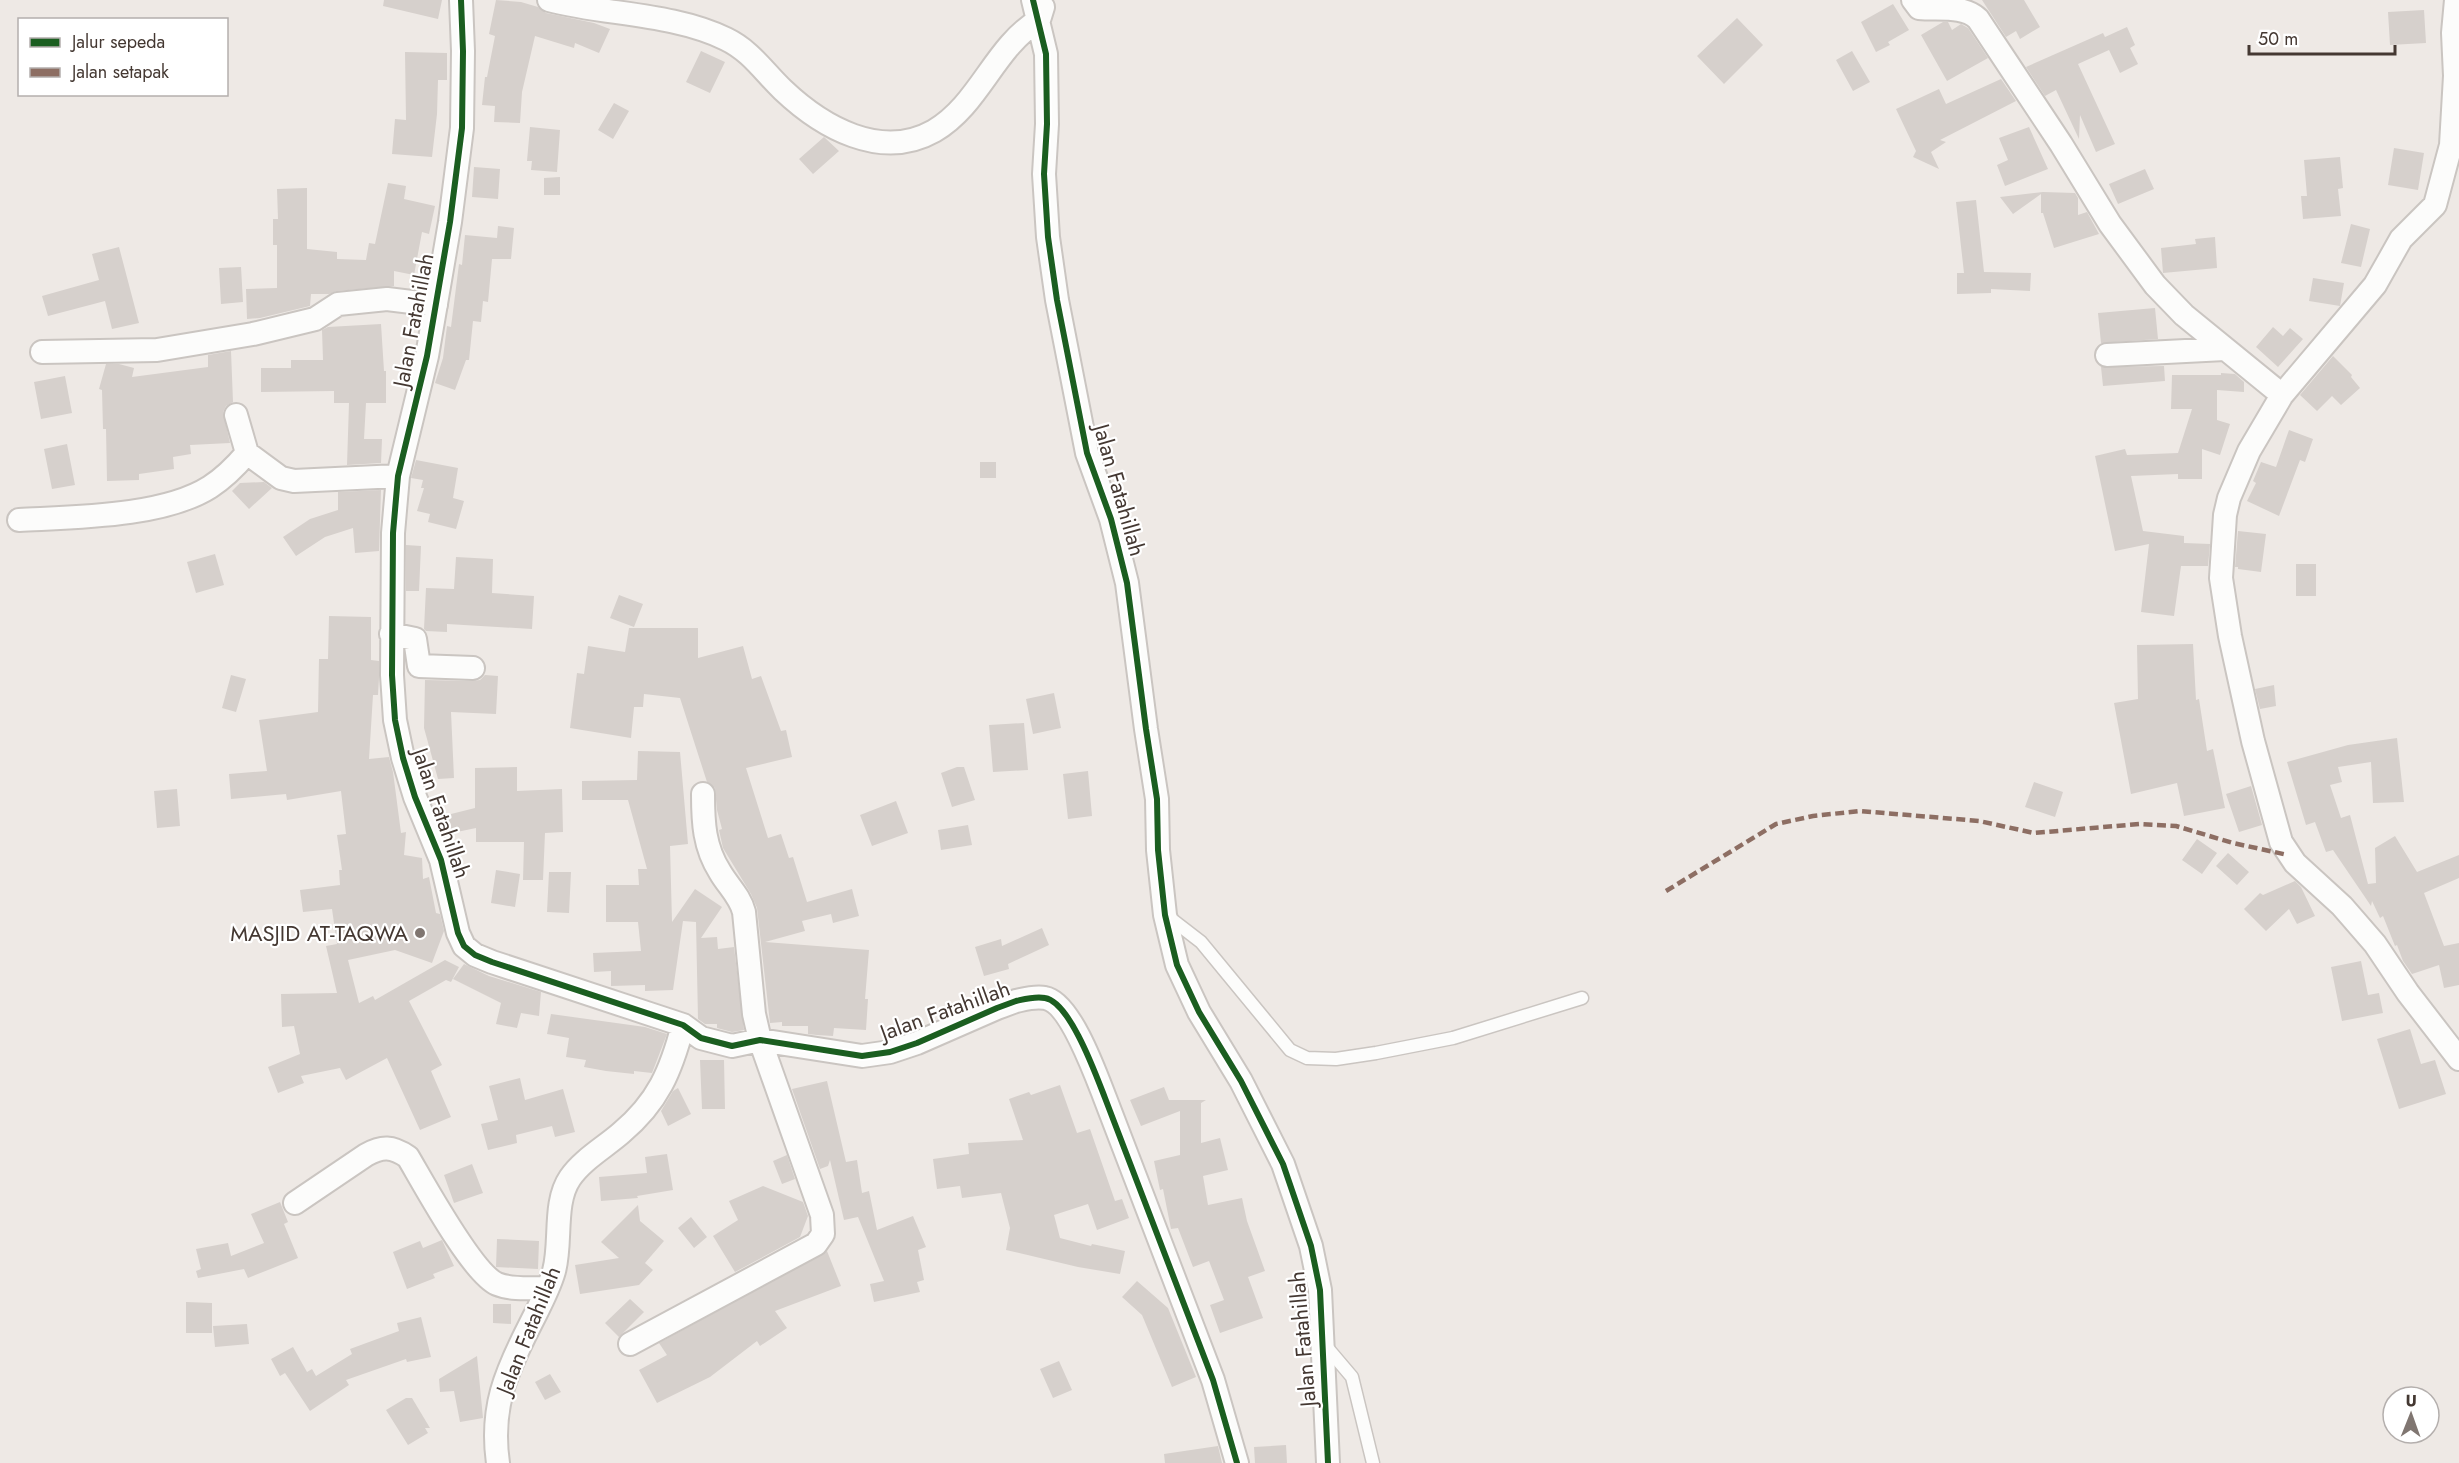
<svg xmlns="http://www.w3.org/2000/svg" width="2459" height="1463" viewBox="0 0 2459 1463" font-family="Jost,sans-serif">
  <rect width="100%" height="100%" fill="#eee9e5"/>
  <!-- building -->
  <path fill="#d6d0cc" d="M384,0H442L438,19L383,6Z
    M496,0L521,2L538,7L546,13L594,23L610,29L599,53L575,43L574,48L535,36L522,92L520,123L494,122L495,106L482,105L485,77H487L495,36L489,34Z
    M1982,0H2024L2040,27L2020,39L2016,31L2006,37Z
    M1893,4L1909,30L1888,42L1890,45L1876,52L1861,22Z
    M2424,10L2426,43L2390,45L2388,12Z
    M1737,18L1763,45L1724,84L1697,56Z
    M1943,22H1948L1952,30L1961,24L1968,28L1988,58L1947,81L1921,35Z
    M2127,27L2135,45L2130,48L2138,64L2120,73L2109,50L2078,64L2115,144L2096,152L2080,115L2079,139L2056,90L2045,96L2026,67L2103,33L2105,37Z
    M701,51L725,62L710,93L686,82Z
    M1852,51L1870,82L1853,91L1836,60Z
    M405,52L447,53V80H438L437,114L432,157L392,154L395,119L406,120Z
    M2001,79L2016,101L1940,140L1946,142L1931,152L1939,169L1913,157L1916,151L1896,109L1939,89L1946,104Z
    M614,103L629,111L613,139L598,130Z
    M530,127L560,130L557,172L531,170L532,161H527Z
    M2029,127L2048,169L2005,186L1997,165L2008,160L1999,138Z
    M824,137L839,151L813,174L799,159Z
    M2394,148L2424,153L2418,190L2388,185Z
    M2340,157L2343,188L2338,189L2341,216L2303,219L2301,196H2307L2304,160Z
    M474,167L500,169L498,199L472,197Z
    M2145,169L2154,189L2118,204L2109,184Z
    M560,177V195H544V178Z
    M388,183L406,186L404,199L435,206L429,234L422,232L414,275L394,271V286L337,291L329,294H311L310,306L260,318L247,319L246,289L277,288V245H273V219H278L277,189L307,188V249L337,252V259L366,260L369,243L375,244Z
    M2043,192L2075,193L2078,198V215L2087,212L2099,234L2054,248L2043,213H2041V194L2013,214L2000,197Z
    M1976,200L1984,272L2031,273L2030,291L1991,289V293L1957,294V273H1964L1956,202Z
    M2351,224L2370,229L2361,267L2341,263Z
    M498,226L514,228L511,259H492L488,302L483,301L481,322L473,321L469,360H466L455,390L435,383L443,358L447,326L451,327L459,264L462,265L465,235L497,238Z
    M2215,237L2217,268L2163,273L2161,248L2196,244L2195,239Z
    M119,247L139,323L112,329L105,301L48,316L42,296L99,280L92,254Z
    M241,267L243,302L221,304L219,268Z
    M2313,278L2344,283L2340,306L2309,301Z
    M2155,308L2158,339L2101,343L2098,313Z
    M381,324L384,371H386V403H366L364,439H382L381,463L347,465L349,403H334V391L261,392V368H291V360H323L322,330L328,327Z
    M2273,327L2283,336L2290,328L2303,339L2278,367L2256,347Z
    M231,351L233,402L226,406L223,412L230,443L190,445L191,454L173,457L174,469L139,474V480L107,481L106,429H103L102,390L99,389L106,364H119L134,368L132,377L208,367V355Z
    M2333,356L2352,375L2351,377L2360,388L2341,405L2332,396L2317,411L2300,395Z
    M2164,366L2165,381L2103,386L2101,367Z
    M2221,373L2235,374L2244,382V392L2217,390V420L2230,424L2220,455L2202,449V479H2178V474L2131,476L2143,531L2184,536V543L2210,544L2208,566H2181L2174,616L2141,612L2149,544L2115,551L2095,456L2125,449L2127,455L2178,453L2192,409H2171L2172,375H2221Z
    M65,376L72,413L41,419L34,382Z
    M2289,430L2313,439L2305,462L2300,460L2279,516L2247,501L2256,483L2253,481L2261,462L2276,467Z
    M67,444L75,485L52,489L44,449Z
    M416,460L458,468L453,498L464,501L456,529L428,522L430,514L417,511L424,488H421L423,480L411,478Z
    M980,462H996V478H980Z
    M264,482L272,488L249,509L232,491L240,483Z
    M381,490L379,551L355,553L353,528L325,537L296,556L283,537L310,519L338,510V492Z
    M2238,531L2266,534L2261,572L2238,569V567H2235Z
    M406,545L421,546L419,591H406Z
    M215,554L224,585L196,593L187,562Z
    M456,557L493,559L492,593L534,596L532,629L447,624V632L426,631L424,629L426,588L454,589Z
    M2296,564H2316V596H2296Z
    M619,595L643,604L634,627L610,618Z
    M329,616L371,617V660L379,661V678L378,695H373L369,759L389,757L393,772L401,833L406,832L404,855L422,858L423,879L429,877L436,913L440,914L444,931L432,963L395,950L348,960L359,1003L373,996L375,1000L445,960L459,967L451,982L446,980L409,1001L442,1065L431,1071L451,1117L420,1130L387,1058L346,1080L340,1068L301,1076L304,1083L278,1093L268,1067L300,1054L294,1026L282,1027L281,994L337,993L326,946L337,944L332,909L303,912L300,890L340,885L339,870H342L337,835L346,834L341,791L287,800L286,794L231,799L229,774L267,771L259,720L318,712L319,659H328Z
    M629,628H698V658L743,646L752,679L761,676L781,731L786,730L792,757L746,768L768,838L781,834L789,858L793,857L807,902L852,889L859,916L833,923L831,914L802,921L805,931L765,942L869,950L865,999H868L866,1030L834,1028L833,1036L817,1035L808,1034V1026H782V1022L770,1023L757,908L751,894L723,848L719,830L722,829L717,810L715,788L707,782L680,698L644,694L643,707H634L631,738L570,728L577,673L584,674L588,646L625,652Z
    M2193,644L2196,700L2199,699L2207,751L2213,749L2225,808L2184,816L2177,783L2131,794L2114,703L2138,699L2137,645Z
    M231,675L246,679L236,712L222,708Z
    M485,675L498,676L496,714L451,712L454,778L438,779L424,728L425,680L472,681L480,680Z
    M2274,685L2276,706L2260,709L2255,689Z
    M1054,693L1061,728L1033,734L1026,699Z
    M1024,723L1028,770L993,772L989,725Z
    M2397,738L2404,802L2373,803L2371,762L2338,767L2342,782L2330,785L2341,818L2350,815L2368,884L2376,883L2375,848L2395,836L2417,872L2459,855V878L2424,893L2444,946L2459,943V985L2444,988L2439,965L2412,974L2403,961L2397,945L2395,946L2383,916L2380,918L2372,901L2371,906L2333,850L2326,852L2315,822L2306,825L2287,762L2348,745Z
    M638,751L680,752L688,844L670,846L672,922L695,889L722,907L701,938L717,937L718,949L734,947L744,1030L732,1032L717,1028V1024H705L698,1019L696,922L683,921L673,990L645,991V985L611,986V971L594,972L593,953L641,951L638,922H606V885H639L638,869H647L628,800H582V781L637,780Z
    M517,767V791L562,789L563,832L545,833L543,880H523L524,842H476V828L452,833L447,815L475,808V768Z
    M957,767H964L975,800L952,807L941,773Z
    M1088,771L1092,816L1068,819L1063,774Z
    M2034,782L2063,792L2055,817L2025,807Z
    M2251,786L2262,825L2239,832L2226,794Z
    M177,789L180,826L157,828L154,791Z
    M896,801L908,833L872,846L860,815Z
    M968,825L972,845L941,850L938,830Z
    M2197,839L2217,853L2202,874L2182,860Z
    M2228,853L2249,872L2237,885L2216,866Z
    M496,870L520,874L515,907L491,903Z
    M549,872H571L569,913L547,912Z
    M2295,881L2301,887L2315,916L2297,924L2289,909L2266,931L2244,909L2260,893L2263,895Z
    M1042,928L1049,945L1008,964L1009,969L984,976L975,947L1001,939L1002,946Z
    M2361,961L2368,995L2379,993L2383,1013L2342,1021L2331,967Z
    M464,964L489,976L541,992L539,1016L521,1013L517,1028L496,1024L501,1003L453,979Z
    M551,1014L645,1027L667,1034L652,1073L634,1071V1074L606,1071L584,1067L586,1060L566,1057L569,1038L547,1034Z
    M2410,1029L2421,1064L2435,1060L2446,1094L2399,1109L2377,1039Z
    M700,1060H724L725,1109H702Z
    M520,1078L525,1100L563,1089L575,1132L555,1137L552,1126L516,1135L517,1143L488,1150L481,1124L498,1120L489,1086Z
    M827,1081L846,1162L857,1160L862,1193L869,1191L877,1230L913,1216L926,1247L918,1250L924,1280L917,1282L920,1292L874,1302L870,1284L884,1281L858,1217L844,1220L830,1160L828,1166L820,1169L792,1089Z
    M1060,1085L1077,1133L1090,1129L1115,1201L1122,1199L1129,1218L1097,1230L1088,1204L1054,1215L1060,1238L1091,1246L1092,1244L1125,1251L1120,1274L1078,1267L1006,1250L1010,1228L1001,1193L962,1198L960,1186L937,1189L933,1159L969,1154L968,1143L1023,1140L1009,1099L1029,1092L1031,1095Z
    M1164,1087L1169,1100H1206L1201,1103V1143L1220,1138L1228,1170L1203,1176L1208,1205L1242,1198L1247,1221L1265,1271L1248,1277L1263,1318L1220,1333L1210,1305L1224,1300L1209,1261L1193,1267L1178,1228L1171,1229L1163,1189L1160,1190L1154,1161L1180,1155V1111L1141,1126L1130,1100Z
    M678,1088L691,1114L668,1126L661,1111L673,1091Z
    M667,1154L673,1190L637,1196L638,1198L601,1201L599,1177L647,1173L645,1157Z
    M787,1155L795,1179L782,1184L773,1161Z
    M472,1164L483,1193L454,1203L444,1175Z
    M763,1186L803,1202L808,1216L800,1237L735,1272L713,1236L738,1220L729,1201Z
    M280,1202L288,1222L284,1224L298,1258L248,1278L244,1269L198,1278L196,1271L201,1269L196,1249L228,1243L231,1256L264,1243L251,1214Z
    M638,1205L640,1221L664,1241L645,1263L653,1270L639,1285L580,1294L575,1265L619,1258L601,1242Z
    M691,1217L707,1237L694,1248L678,1228Z
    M497,1239L539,1241L538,1269L496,1267Z
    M442,1240L454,1266L433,1274L435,1278L407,1289L393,1252L420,1241L423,1248Z
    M827,1251L841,1286L775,1311L787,1328L760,1346L757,1341L710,1377L657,1403L639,1370L667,1355L659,1343Z
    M1137,1281L1168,1308L1196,1377L1172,1387L1142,1315L1122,1297Z
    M630,1299L644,1312L619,1337L605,1323Z
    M186,1302L212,1303V1333H186Z
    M493,1304H511V1324L493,1323Z
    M421,1317L431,1357L407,1362L406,1359L346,1380L349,1385L310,1411L285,1373L280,1376L271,1359L293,1347L307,1372L312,1369L316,1376L352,1354L350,1349L399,1331L397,1323Z
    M247,1324L249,1344L215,1347L213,1326Z
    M477,1356L483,1418L460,1422L454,1391L440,1392L439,1379Z
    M1059,1361L1072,1390L1053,1398L1040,1369Z
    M550,1374L561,1392L545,1400L535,1382Z
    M406,1398H412L430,1428H425L428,1433L408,1445L386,1410Z
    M1286,1445L1287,1463H1255L1254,1447Z
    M1218,1446L1222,1463H1165L1164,1454Z"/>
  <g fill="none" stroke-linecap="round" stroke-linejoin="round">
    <!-- service casing -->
    <g stroke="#cac5c1" stroke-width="15">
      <path id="service" d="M1166,915L1201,942L1290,1050L1307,1058L1336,1059L1376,1053L1453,1038L1582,998
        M1324,1344L1352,1377L1373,1463"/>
    </g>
    <!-- minor casing -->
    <g stroke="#cac5c1" stroke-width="26">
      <path id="minor" d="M461,0L463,51L462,128L450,222L427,356L398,476L393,533L392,675L395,720L403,758L415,797L441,860L458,933L464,946L475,955L492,962L683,1025L701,1038L732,1046L760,1040L862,1056L890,1052L917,1043L997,1008L1016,1001C1025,999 1035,996 1045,998C1070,1002 1096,1075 1105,1098L1213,1380L1237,1463
        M549,0C606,15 672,13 726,39C751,51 764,72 783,90C822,127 881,161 934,131C980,104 994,47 1039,20L1043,7
        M1033,0L1046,54L1047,124L1044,174L1048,237L1057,300L1087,453L1111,519L1127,583L1146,729L1157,799L1158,850L1165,915L1177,965L1199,1012L1241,1081L1283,1164L1311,1246L1320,1290L1328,1463
        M1913,0L1919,8C1938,10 1964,5 1978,19L2061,144L2110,224L2155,285L2184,315L2282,395
        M2456,0L2453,33L2455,76L2451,145L2435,205L2401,239L2375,285L2282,395L2249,451L2229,498L2225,515L2221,578L2230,636L2253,741L2281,842L2295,863L2342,906L2375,944L2408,993L2459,1059
        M42,352L157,350L253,334L315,319L338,304L387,299L436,305
        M2107,355L2225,349
        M236,415L247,453L281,478L294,481L398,476
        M19,520C74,517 163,517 210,487C224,478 236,466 247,453
        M391,634L415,639L419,666L473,668
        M295,1203L366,1155C382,1146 392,1146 408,1157C424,1184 472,1273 497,1284C511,1290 531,1288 547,1288
        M630,1344L816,1244L823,1234L822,1215L760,1040L754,1014L744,912C740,896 728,886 720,872C704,847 703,822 703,794
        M498,1463C490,1408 506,1372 530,1325C539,1307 549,1289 554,1271C562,1242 553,1203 570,1178C582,1160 605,1147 621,1133C658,1102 671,1071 683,1025"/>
    </g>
    <!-- service -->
    <use href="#service" stroke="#fcfcfb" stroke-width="12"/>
    <!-- minor -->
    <use href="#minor" stroke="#fcfcfb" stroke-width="22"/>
    <!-- quiet -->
    <path stroke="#8d6e63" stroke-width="4.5" stroke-dasharray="9 4.5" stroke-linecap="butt" d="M1666,891L1776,824L1813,816L1860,811L1979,821L2034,833L2139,824L2176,826L2233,843L2288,855"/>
    <!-- cycleway casing -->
    <g stroke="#fff" stroke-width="10">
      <path id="cycleway" d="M461,0L463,51L462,128L450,222L427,356L398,476L393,533L392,675L395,720L403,758L415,797L441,860L458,933L464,946L475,955L492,962L683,1025L701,1038L732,1046L760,1040L862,1056L890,1052L917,1043L997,1008L1016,1001C1025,999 1035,996 1045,998C1070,1002 1096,1075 1105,1098L1213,1380L1237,1463
        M1033,0L1046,54L1047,124L1044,174L1048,237L1057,300L1087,453L1111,519L1127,583L1146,729L1157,799L1158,850L1165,915L1177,965L1199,1012L1241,1081L1283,1164L1311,1246L1320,1290L1328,1463"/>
    </g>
    <!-- cycleway -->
    <use href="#cycleway" stroke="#1b5e20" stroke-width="6"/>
  </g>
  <!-- markers -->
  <circle fill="#807671" stroke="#fff" stroke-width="2" cx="420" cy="933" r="6"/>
  <g text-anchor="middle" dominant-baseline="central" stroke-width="4.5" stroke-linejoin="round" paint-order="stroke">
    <!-- street labels -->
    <g font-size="22" fill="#443832" stroke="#fff">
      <text transform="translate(413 320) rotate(-79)">Jalan Fatahillah</text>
      <text transform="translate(1120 490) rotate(74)">Jalan Fatahillah</text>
      <text transform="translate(442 813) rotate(71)">Jalan Fatahillah</text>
      <text transform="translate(945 1010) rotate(-20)">Jalan Fatahillah</text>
      <text transform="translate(528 1330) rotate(-68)">Jalan Fatahillah</text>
      <text transform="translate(1302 1339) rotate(-95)">Jalan Fatahillah</text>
    </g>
    <!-- poi labels -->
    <g font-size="22" fill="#443832" stroke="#fff" text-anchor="end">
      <text x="408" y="933">MASJID AT-TAQWA</text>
    </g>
  </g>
  <!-- legend -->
  <rect x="18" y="18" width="210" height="78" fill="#ffffff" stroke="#b4afad" stroke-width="1.5"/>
  <rect x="30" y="38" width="30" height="9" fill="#1b5e20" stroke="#b4afad" stroke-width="1.5"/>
  <text x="72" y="48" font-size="18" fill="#443832">Jalur sepeda</text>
  <rect x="30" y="68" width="30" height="9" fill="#8d6e63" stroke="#b4afad" stroke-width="1.5"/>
  <text x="72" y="78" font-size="18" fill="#443832">Jalan setapak</text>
  <!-- north arrow -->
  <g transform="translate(2411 1415) rotate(1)"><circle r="28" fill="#ffffff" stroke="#b4afad" stroke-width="1.5"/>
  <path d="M0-4.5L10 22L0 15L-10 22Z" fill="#807671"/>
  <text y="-9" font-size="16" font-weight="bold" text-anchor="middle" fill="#443832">U</text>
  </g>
  <!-- scale -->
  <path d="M2249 45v9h146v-9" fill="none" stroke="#443832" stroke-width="3"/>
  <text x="2258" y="45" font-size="18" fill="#443832" stroke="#ffffff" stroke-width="4.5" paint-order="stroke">50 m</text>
</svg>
